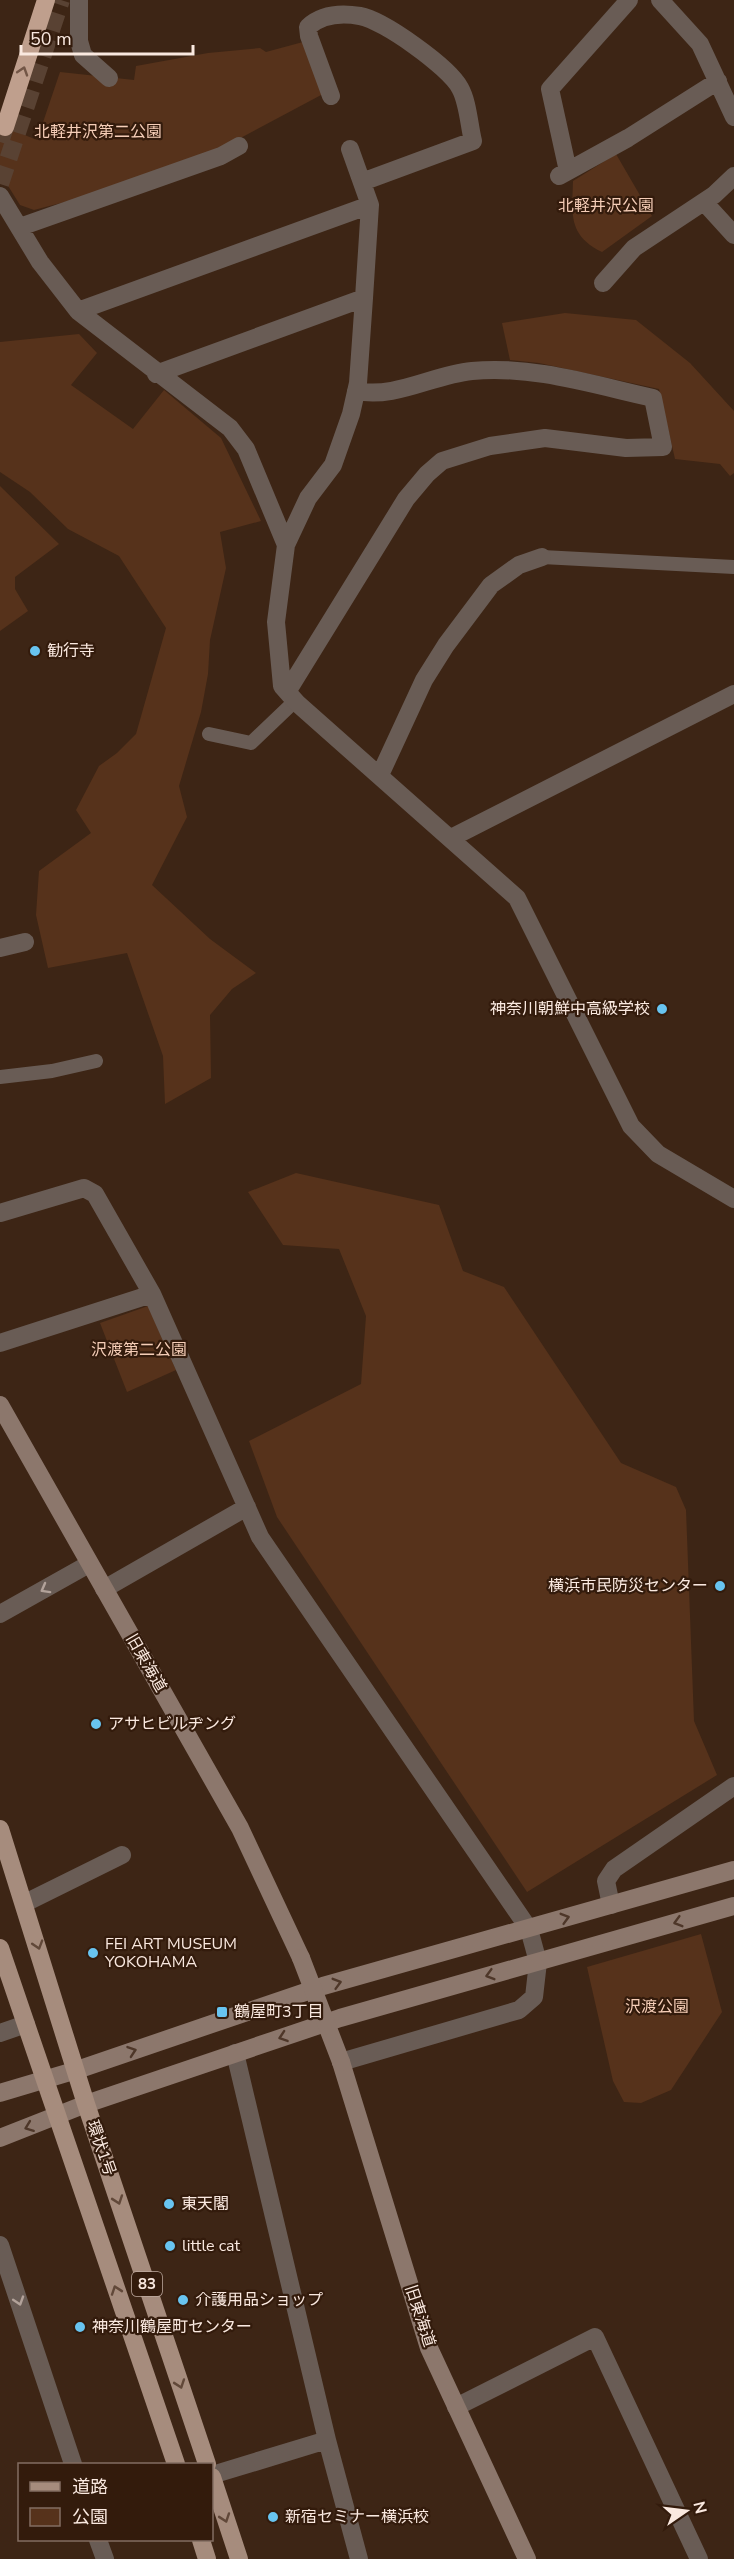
<svg xmlns="http://www.w3.org/2000/svg" width="734" height="2559" viewBox="0 0 734 2559" font-family="'Nunito Sans','Noto Sans JP',sans-serif">
  <rect width="100%" height="100%" fill="#3d2515"/>
  <!-- green -->
  <path fill="#56321b" d="M303,42L323,94L218,150L84,197L34,210L20,205L0,173V125L37,140L60,72L134,80L136,66L208,53L260,48L266,52Z
    M616,154L652,216L602,252C568,235 572,215 573,181Z
    M565,313L636,320L690,363L734,411V473L730,476L720,464L675,459L659,389L539,363L510,360L502,323Z
    M79,334L97,353L71,385L133,429L164,390L221,438L261,521L220,532L226,568L210,640L208,674L201,712L179,786L187,817L152,885L210,939L256,973L232,989L210,1015L211,1078L165,1104L163,1056L127,953L48,968L36,915L39,871L91,833L76,810L99,766L117,753L136,734L166,628L119,556L68,529L30,492L0,472V342Z
    M0,486L59,544L15,577V589L28,611L0,631Z
    M296,1173L439,1205L463,1271L504,1287L621,1463L676,1487L686,1510L694,1721L717,1775L527,1892L277,1517L249,1441L361,1384L366,1316L339,1249L283,1245L248,1192Z
    M148,1306L176,1370L127,1392L100,1323Z
    M701,1934L722,2012L671,2090L641,2103L624,2102L613,2081L587,1967Z"/>
  <g fill="none" stroke-linecap="round" stroke-linejoin="round">
    <!-- highway-tunnel -->
    <path stroke="#594233" stroke-width="18" stroke-dasharray="18 9" stroke-linecap="butt" d="M0,142L5,127
      M0,184L61,0"/>
    <!-- lane -->
    <path stroke="#695c55" stroke-width="14" d="M542,557L734,567
      M209,734L251,743L295,701
      M0,1077L52,1071L96,1061"/>
    <!-- street -->
    <path stroke="#695c55" stroke-width="18" d="M79,0V41L83,55L109,78
      M660,0L700,44L734,117
      M331,96L309,36L308,27C322,14 342,13 360,16C383,20 449,67 460,88C468,102 469,125 473,141L362,182
      M568,171L550,89L629,0
      M559,176L628,138L718,81
      M0,196L40,262L78,311L230,428L246,449L286,545
      M704,202L734,235
      M20,227L221,156L239,146
      M603,283L634,248L714,195L734,176
      M364,298L358,383L351,414L333,465L308,498L286,545L276,622L282,686L297,703L517,898L631,1126L658,1154L734,1199
      M78,311L370,205
      M156,374L364,298L370,205L350,149
      M287,692L406,499L427,474L442,461L490,446L545,438L626,448L663,447L653,398C594,385 532,365 472,371C432,375 396,399 356,391
      M380,775L424,680L446,645L491,585L519,565L542,557
      M451,838L734,694
      M0,948L25,942
      M0,1213L84,1188L95,1194L152,1294L260,1537L529,1929L538,1962L534,1997L519,2010L341,2062
      M0,1343L152,1294
      M104,1589L247,1507
      M0,1614L89,1564
      M25,1903L122,1855
      M611,1905L606,1881L614,1869L734,1786
      M0,2033L26,2024
      M235,2053L327,2440L359,2559
      M0,2245L73,2464
      M456,2407L595,2337L699,2559
      M212,2475L327,2440
      M98,2540L105,2559"/>
    <!-- secondary -->
    <path stroke="#8c776c" stroke-width="18" d="M0,1405L240,1828L301,1958
      M341,2062L429,2348L527,2559
      M0,2093L77,2070L323,1986L734,1870
      M0,2138L86,2104L340,2018L734,1906"/>
    <!-- primary -->
    <path stroke="#a68c7d" stroke-width="18" d="M0,1829L86,2104L207,2464
      M0,1948L176,2464
      M212,2477L239,2559
      M201,2540L207,2559"/>
    <!-- highway -->
    <path stroke="#bf9f8d" stroke-width="18" d="M5,127L46,0"/>
    <!-- secondary-bridge -->
    <path stroke="#8c776c" stroke-width="18" d="M301,1958L341,2062"/>
  </g>
  <!-- one-way arrows -->
  <defs><path id="oneway-chevron" d="M-2-3.5L2.5 0L-2 3.5" fill="none" stroke-width="1.6" stroke-linecap="round" stroke-linejoin="round" transform="scale(1.5)"/></defs>
  <use stroke="#725646" href="#oneway-chevron" transform="translate(23 71) rotate(-72)"/>
  <g stroke="#b2a29a">
    <use href="#oneway-chevron" transform="translate(45 1589) rotate(151)"/>
    <use href="#oneway-chevron" transform="translate(19 2301) rotate(72)"/>
  </g>
  <g stroke="#4e3729">
    <use href="#oneway-chevron" transform="translate(565 1918) rotate(-16)"/>
    <use href="#oneway-chevron" transform="translate(678 1922) rotate(164)"/>
    <use href="#oneway-chevron" transform="translate(490 1975) rotate(164)"/>
    <use href="#oneway-chevron" transform="translate(337 1983) rotate(-16)"/>
    <use href="#oneway-chevron" transform="translate(283 2037) rotate(161)"/>
    <use href="#oneway-chevron" transform="translate(132 2051) rotate(-19)"/>
    <use href="#oneway-chevron" transform="translate(29 2127) rotate(159)"/>
  </g>
  <g stroke="#614839">
    <use href="#oneway-chevron" transform="translate(38 1945) rotate(73)"/>
    <use href="#oneway-chevron" transform="translate(118 2200) rotate(71)"/>
    <use href="#oneway-chevron" transform="translate(116 2290) rotate(-109)"/>
    <use href="#oneway-chevron" transform="translate(180 2384) rotate(71)"/>
    <use href="#oneway-chevron" transform="translate(225 2518) rotate(71)"/>
  </g>
  <!-- markers -->
  <g fill="#68c4f0" stroke="#331b0c" stroke-width="2">
    <circle cx="35" cy="651" r="6"/>
    <circle cx="662" cy="1009" r="6"/>
    <circle cx="720" cy="1586" r="6"/>
    <circle cx="96" cy="1724" r="6"/>
    <circle cx="93" cy="1953" r="6"/>
    <rect x="216" y="2006" width="12" height="12" rx="3"/>
    <circle cx="169" cy="2204" r="6"/>
    <circle cx="170" cy="2246" r="6"/>
    <circle cx="183" cy="2300" r="6"/>
    <circle cx="80" cy="2327" r="6"/>
    <circle cx="273" cy="2517" r="6"/>
  </g>
  <g text-anchor="middle" dominant-baseline="central" stroke-width="4.5" stroke-linejoin="round" paint-order="stroke">
    <!-- shield labels -->
    <rect fill="#331b0c" stroke="#beaba0" stroke-width="1.5" x="132" y="2272" width="30" height="24" rx="4.5"/>
    <g font-size="15" font-weight="bold" fill="#fae9e0">
      <text x="147" y="2284">83</text>
    </g>
    <!-- park labels -->
    <g font-size="16" fill="#f5cdb7" stroke="#331b0c">
      <text x="98" y="132">北軽井沢第二公園</text>
      <text x="606" y="206">北軽井沢公園</text>
      <text x="139" y="1350">沢渡第二公園</text>
      <text x="657" y="2007">沢渡公園</text>
    </g>
    <!-- poi labels -->
    <g font-size="16" fill="#fae9e0" stroke="#331b0c" text-anchor="start">
      <text x="47" y="651">勧行寺</text>
      <text x="650" y="1009" text-anchor="end">神奈川朝鮮中高級学校</text>
      <text x="708" y="1586" text-anchor="end">横浜市民防災センター</text>
      <text x="108" y="1724">アサヒビルヂング</text>
      <text x="105" y="1944">FEI ART MUSEUM<tspan x="105" dy="18">YOKOHAMA</tspan></text>
      <text x="234" y="2012">鶴屋町3丁目</text>
      <text x="181" y="2204">東天閣</text>
      <text x="182" y="2246">little cat</text>
      <text x="195" y="2300">介護用品ショップ</text>
      <text x="92" y="2327">神奈川鶴屋町センター</text>
      <text x="285" y="2517">新宿セミナー横浜校</text>
    </g>
    <!-- street labels -->
    <g font-size="16" fill="#fae9e0" stroke="#331b0c">
      <text transform="translate(146 1663) rotate(60)">旧東海道</text>
      <text transform="translate(101 2148) rotate(71)">環状1号</text>
      <text transform="translate(420 2316) rotate(72)">旧東海道</text>
    </g>
  </g>
  <!-- legend -->
  <rect x="18" y="2463" width="195" height="78" fill="#331b0c" stroke="#836d61" stroke-width="1.5"/>
  <rect x="30" y="2482" width="30" height="9" fill="#a68c7d" stroke="#836d61" stroke-width="1.5"/>
  <text x="72" y="2493" font-size="18" fill="#fae9e0">道路</text>
  <rect x="30" y="2508" width="30" height="18" fill="#56321b" stroke="#836d61" stroke-width="1.5"/>
  <text x="72" y="2523" font-size="18" fill="#fae9e0">公園</text>
  <!-- north arrow -->
  <g transform="translate(686 2511) rotate(76)" stroke="#331b0c" stroke-width="4.5" paint-order="stroke">
  <path d="M0-4.5L10 22L0 15L-10 22Z" fill="#fae9e0"/>
  <text y="-9" font-size="16" font-weight="bold" text-anchor="middle" fill="#fae9e0">N</text>
  </g>
  <!-- scale -->
  <path d="M21 45v9h172v-9" fill="none" stroke="#fae9e0" stroke-width="3"/>
  <text x="30" y="45" font-size="18" fill="#fae9e0" stroke="#331b0c" stroke-width="4.5" paint-order="stroke">50 m</text>
</svg>
